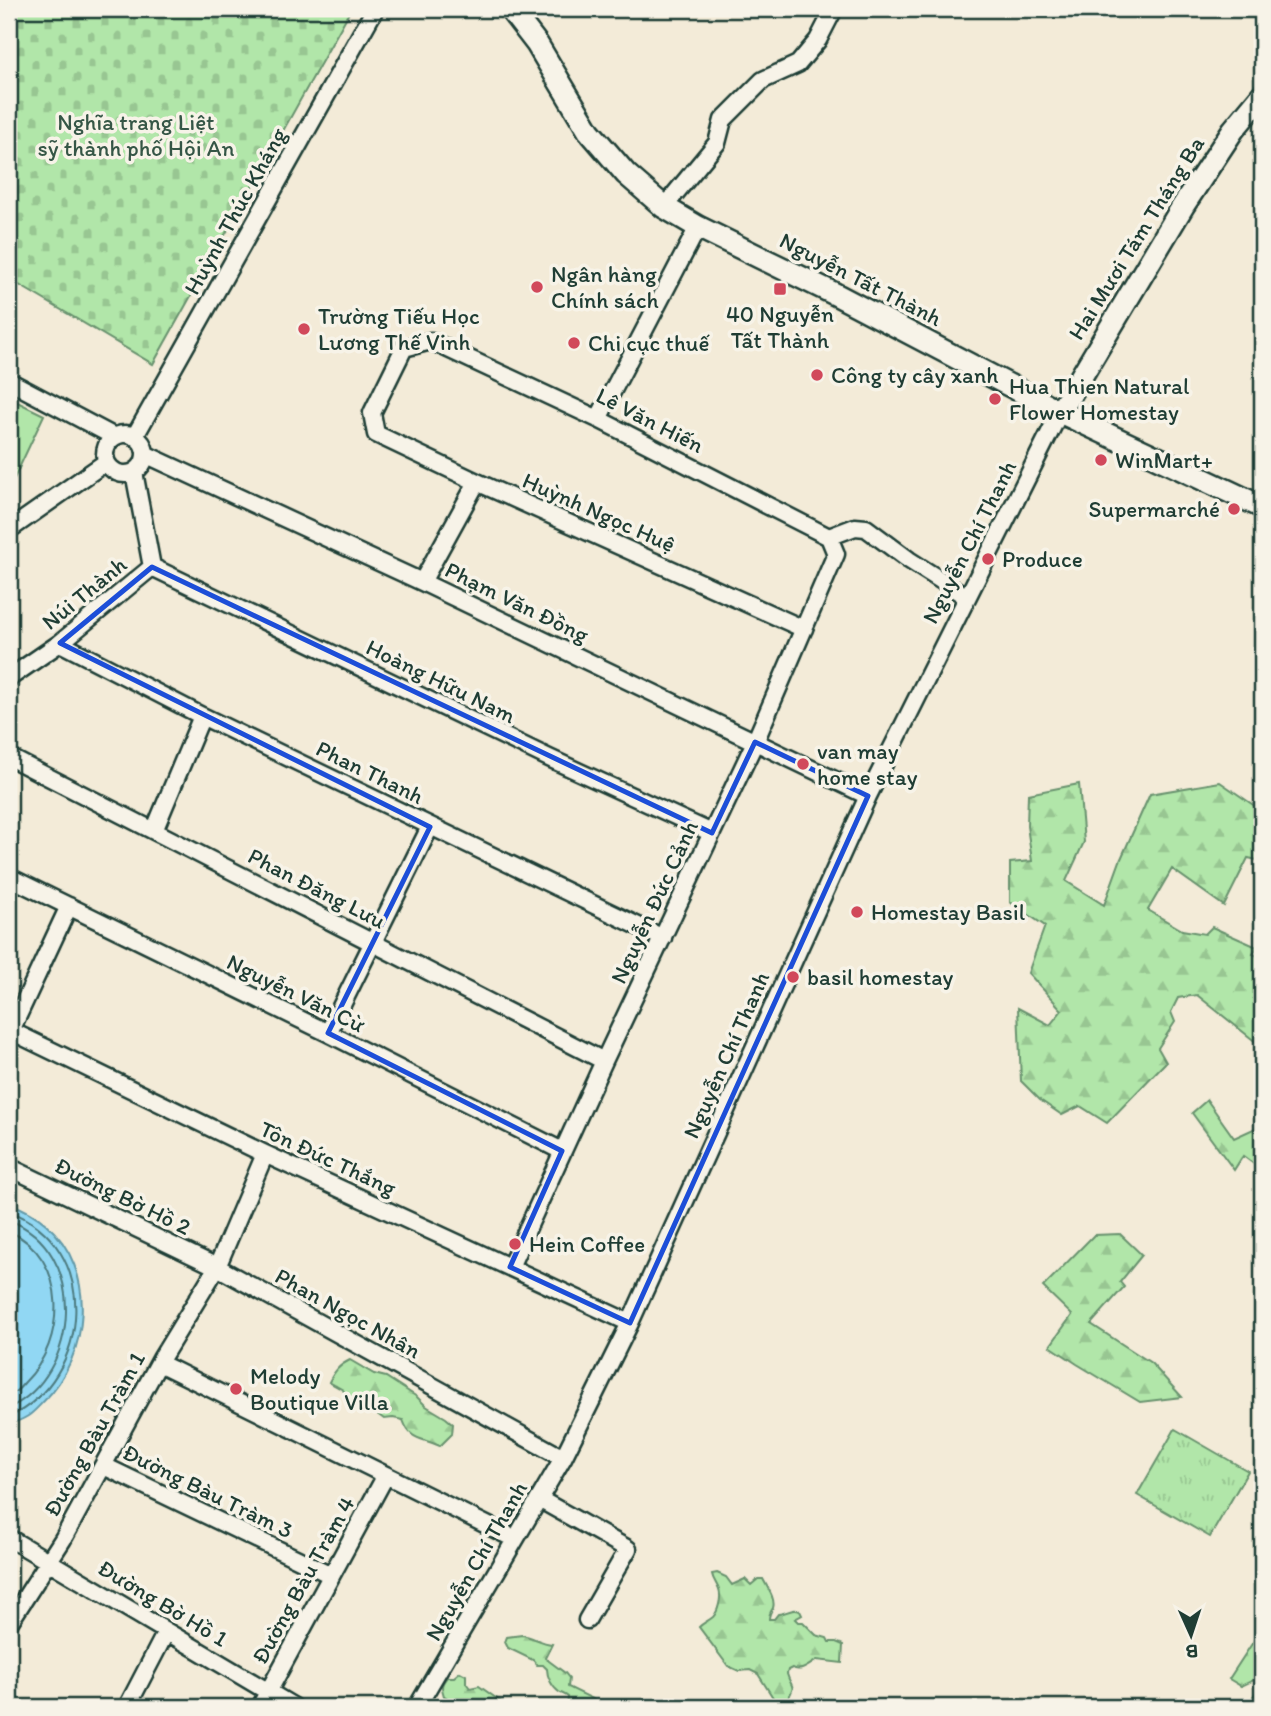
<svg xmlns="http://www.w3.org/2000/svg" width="1271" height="1716" viewBox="0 0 1271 1716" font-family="Itim,sans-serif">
  <defs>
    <pattern id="grass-tufts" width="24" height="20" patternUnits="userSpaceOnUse" patternTransform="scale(1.75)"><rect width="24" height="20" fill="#b1e6a9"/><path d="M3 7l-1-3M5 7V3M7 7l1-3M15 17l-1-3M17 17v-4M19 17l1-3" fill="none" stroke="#98c692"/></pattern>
    <pattern id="forest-firs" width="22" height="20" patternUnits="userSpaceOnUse" patternTransform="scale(1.75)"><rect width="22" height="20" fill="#b1e6a9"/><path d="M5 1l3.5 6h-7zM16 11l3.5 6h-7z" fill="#98c692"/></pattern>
    <pattern id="cemetery-stones" width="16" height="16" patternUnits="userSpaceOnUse" patternTransform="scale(1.75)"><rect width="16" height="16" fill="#b1e6a9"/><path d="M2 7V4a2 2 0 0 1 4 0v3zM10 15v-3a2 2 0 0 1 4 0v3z" fill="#98c692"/></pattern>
  </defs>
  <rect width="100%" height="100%" fill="#f3ebd8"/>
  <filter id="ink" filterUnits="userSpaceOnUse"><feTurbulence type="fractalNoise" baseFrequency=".0143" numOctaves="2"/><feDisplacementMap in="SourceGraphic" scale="14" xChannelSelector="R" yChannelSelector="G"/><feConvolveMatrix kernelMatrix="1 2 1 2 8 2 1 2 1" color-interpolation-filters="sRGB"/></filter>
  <g filter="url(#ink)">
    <!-- grass -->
    <path fill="url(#grass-tufts)" stroke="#68926e" stroke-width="2" d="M1175,1429L1248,1471L1210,1537L1137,1495Z"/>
    <!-- forest -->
    <path fill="url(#forest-firs)" stroke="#68926e" stroke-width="2" d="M1220,782L1262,811V861L1248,858L1224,906L1172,869L1148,910L1182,930L1205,934L1212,927L1257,947L1253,954L1262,958V1047L1197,995L1178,998L1171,1012L1175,1022L1158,1048L1166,1062L1107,1123L1080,1106L1062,1115L1040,1100L1021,1081L1018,1008L1050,1025L1062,1010L1028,973L1045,926L1010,902V863L1032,861L1027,826L1028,794L1079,784L1084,842L1066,881L1104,905L1120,861L1150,794Z
      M1207,1100L1234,1138L1262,1125V1170L1243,1156L1234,1170L1192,1113Z
      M1120,1234L1142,1255L1120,1282L1124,1287L1091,1324L1151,1363L1182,1397L1140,1402L1077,1364L1050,1346L1072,1315L1043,1287L1094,1235Z
      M350,1360L374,1374L386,1377L417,1397L426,1406L446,1418L453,1424L452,1434L440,1446C421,1437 411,1442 403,1420L393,1418L384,1419L373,1411L361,1408L350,1401L343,1390L329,1382C334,1372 339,1365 350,1360Z
      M717,1573L726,1577L732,1585L745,1579L751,1585L758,1579H763C767,1587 776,1599 773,1608C771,1611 769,1615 769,1619H774L778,1614C786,1614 792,1607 800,1611L802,1615L795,1619L798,1622H803L816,1635L827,1638L829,1642H836L843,1645L842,1663L817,1660C809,1665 801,1673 792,1668L788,1670L787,1674C792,1690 796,1683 788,1699L790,1707H779L758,1674L750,1670L739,1671L728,1666L699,1627C703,1623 708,1621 713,1617C718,1612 722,1597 719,1590C717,1584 713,1580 712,1574Z
      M522,1635C533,1637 541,1643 552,1644L545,1658L565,1673L569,1678L568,1687L593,1699L601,1707H567L568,1697C565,1694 562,1694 559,1692C552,1687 547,1677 547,1669L543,1665H537L533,1660L508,1648L505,1642L507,1637Z
      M1255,1639L1262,1643V1707H1256L1249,1703L1260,1686L1256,1679L1241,1686L1229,1679Z
      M460,1672L466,1675V1683L470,1688L479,1686L503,1703L518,1707H459C453,1704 450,1699 444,1696C441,1687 441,1684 447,1677H454Z"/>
    <!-- cemetery -->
    <path fill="url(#cemetery-stones)" stroke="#68926e" stroke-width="2" d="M9,9H351L153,364L9,279Z"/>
    <!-- garden -->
    <path fill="#b1e6a9" stroke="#68926e" stroke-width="2" d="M9,398L44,415L12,483L9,482Z"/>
    <!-- water -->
    <path fill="#91d7f3" stroke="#6399a7" stroke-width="2" d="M9,1203C22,1208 35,1214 46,1224C98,1270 90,1355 44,1401C39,1406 34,1412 28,1416C22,1420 15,1422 9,1425Z"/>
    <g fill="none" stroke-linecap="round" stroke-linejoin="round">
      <!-- shore -->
      <path stroke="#4d7b80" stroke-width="2" d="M9,1211C102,1245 93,1378 9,1417
        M9,1220C89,1250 81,1374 9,1408
        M9,1231C69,1258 67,1341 25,1382C20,1388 15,1393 9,1396"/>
      <!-- street casing -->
      <g stroke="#1f3d34" stroke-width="21">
        <path id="street" d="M664,207L717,143L723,120L763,80L798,64L818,40L834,9
          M9,381L113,436
          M598,419L698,227
          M105 454a20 20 0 1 1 40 0a20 20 0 1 1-40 0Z
          M135,436L375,9
          M145,454L422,582L868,796
          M134,472L152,567
          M9,530L106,462
          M829,537L855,527L866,528L909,560L967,597
          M152,567L549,758L712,833
          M422,582L477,482
          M60,643L202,716L663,938
          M9,678L60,643L152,567
          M9,757L604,1061
          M154,831L202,716
          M9,877L328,1033L562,1151
          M9,1030L265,1154L630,1323
          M328,1033L430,827
          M9,1035L69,906
          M9,1167L217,1267L563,1458
          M510,1267L604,1061L755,742L836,554L829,537L598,419L431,341L404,348L372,413L376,434L477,482L804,629
          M159,1363L515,1539
          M104,1466L331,1575
          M539,1499L628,1549L587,1620
          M9,1538L294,1707
          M9,1623L63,1539L161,1359L217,1267L265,1154
          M127,1707L166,1632
          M260,1707L386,1475
          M417,1707L563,1458L630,1323L868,796L1060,412"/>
      </g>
      <!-- secondary casing -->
      <g stroke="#1f3d34" stroke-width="26">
        <path id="secondary" d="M510,9L537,44L589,131L626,174L664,207L698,227L835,294L1060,412L1262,507
          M1060,412L1183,206L1233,130L1262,95"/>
      </g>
      <!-- street -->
      <use href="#street" stroke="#f7f3e8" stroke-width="16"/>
      <!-- secondary -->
      <use href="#secondary" stroke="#f7f3e8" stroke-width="21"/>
    </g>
  </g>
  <!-- marked area -->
  <path fill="none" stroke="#1d4ed8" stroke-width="5" stroke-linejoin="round" d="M152,567L712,833L755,742L868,796L630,1323L510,1267L562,1151L328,1033L430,827L60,643Z"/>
  <!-- markers -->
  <g fill="#d1495b" stroke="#f7f3e8" stroke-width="2.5">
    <circle cx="537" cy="287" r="7"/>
    <rect x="773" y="282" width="14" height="14" rx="3.5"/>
    <circle cx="304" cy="329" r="7"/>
    <circle cx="574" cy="343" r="7"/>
    <circle cx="817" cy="375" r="7"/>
    <circle cx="995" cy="399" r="7"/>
    <circle cx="1101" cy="460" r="7"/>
    <circle cx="1234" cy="509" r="7"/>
    <circle cx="988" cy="559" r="7"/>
    <circle cx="803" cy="764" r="7"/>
    <circle cx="857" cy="912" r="7"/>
    <circle cx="793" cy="977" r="7"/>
    <circle cx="515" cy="1244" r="7"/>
    <circle cx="236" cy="1389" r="7"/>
  </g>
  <g text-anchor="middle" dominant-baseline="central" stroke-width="7" stroke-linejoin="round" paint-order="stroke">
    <!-- park labels -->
    <g font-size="23" fill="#355646" stroke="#f7f3e8">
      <text x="136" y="122">Nghĩa trang Liệt<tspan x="136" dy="26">sỹ thành phố Hội An</tspan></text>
    </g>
    <!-- street labels -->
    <g font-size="23" fill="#1f3d34" stroke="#f7f3e8">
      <text transform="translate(235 211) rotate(-61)">Huỳnh Thúc Kháng</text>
      <text transform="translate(1136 238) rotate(-58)">Hai Mươi Tám Tháng Ba</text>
      <text transform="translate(861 279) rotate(27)">Nguyễn Tất Thành</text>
      <text transform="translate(650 420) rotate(27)">Lê Văn Hiến</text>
      <text transform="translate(599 512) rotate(24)">Huỳnh Ngọc Huệ</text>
      <text transform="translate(969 542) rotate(-63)">Nguyễn Chí Thanh</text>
      <text transform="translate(84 593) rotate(-39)">Núi Thành</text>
      <text transform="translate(517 602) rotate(26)">Phạm Văn Đồng</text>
      <text transform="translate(441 681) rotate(26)">Hoàng Hữu Nam</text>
      <text transform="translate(370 772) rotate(26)">Phan Thanh</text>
      <text transform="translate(317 888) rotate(27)">Phan Đăng Lưu</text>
      <text transform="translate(654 902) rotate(-65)">Nguyễn Đức Cảnh</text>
      <text transform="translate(296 993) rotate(26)">Nguyễn Văn Cừ</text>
      <text transform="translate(726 1055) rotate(-66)">Nguyễn Chí Thanh</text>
      <text transform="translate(328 1158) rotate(25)">Tôn Đức Thắng</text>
      <text transform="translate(123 1196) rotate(26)">Đường Bờ Hồ 2</text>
      <text transform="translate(348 1313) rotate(29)">Phan Ngọc Nhân</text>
      <text transform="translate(94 1434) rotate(-61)">Đường Bàu Tràm 1</text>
      <text transform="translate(208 1491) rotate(26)">Đường Bàu Tràm 3</text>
      <text transform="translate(476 1561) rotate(-60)">Nguyễn Chí Thanh</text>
      <text transform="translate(303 1580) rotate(-61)">Đường Bàu Tràm 4</text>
      <text transform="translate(163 1603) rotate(31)">Đường Bờ Hồ 1</text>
    </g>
    <!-- poi labels -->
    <g font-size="23" fill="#1f3d34" stroke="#f7f3e8" text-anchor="start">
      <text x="551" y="274">Ngân hàng<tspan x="551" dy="26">Chính sách</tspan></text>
      <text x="780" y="314" text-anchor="middle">40 Nguyễn<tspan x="780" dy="26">Tất Thành</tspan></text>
      <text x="318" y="316">Trường Tiếu Học<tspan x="318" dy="26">Lương Thế Vinh</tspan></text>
      <text x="588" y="343">Chi cục thuế</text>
      <text x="831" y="375">Công ty cây xanh</text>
      <text x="1009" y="386">Hua Thien Natural<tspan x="1009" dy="26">Flower Homestay</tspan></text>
      <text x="1115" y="460">WinMart+</text>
      <text x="1220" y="509" text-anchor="end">Supermarché</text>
      <text x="1002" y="559">Produce</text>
      <text x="817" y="751">van may<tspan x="817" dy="26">home stay</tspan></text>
      <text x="871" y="912">Homestay Basil</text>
      <text x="807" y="977">basil homestay</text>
      <text x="529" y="1244">Hein Coffee</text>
      <text x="250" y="1376">Melody<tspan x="250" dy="26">Boutique Villa</tspan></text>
    </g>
  </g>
  <!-- margin -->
  <rect width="1271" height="1716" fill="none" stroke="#f7f3e8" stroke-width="35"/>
  <rect x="18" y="18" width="1236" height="1681" fill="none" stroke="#1f3d34" stroke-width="2.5" filter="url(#ink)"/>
  <!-- north arrow -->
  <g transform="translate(1191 1635) rotate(177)" stroke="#f7f3e8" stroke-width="5" paint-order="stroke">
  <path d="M0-5L12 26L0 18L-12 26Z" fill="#1f3d34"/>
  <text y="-10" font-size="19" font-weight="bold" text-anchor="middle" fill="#1f3d34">B</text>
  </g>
</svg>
